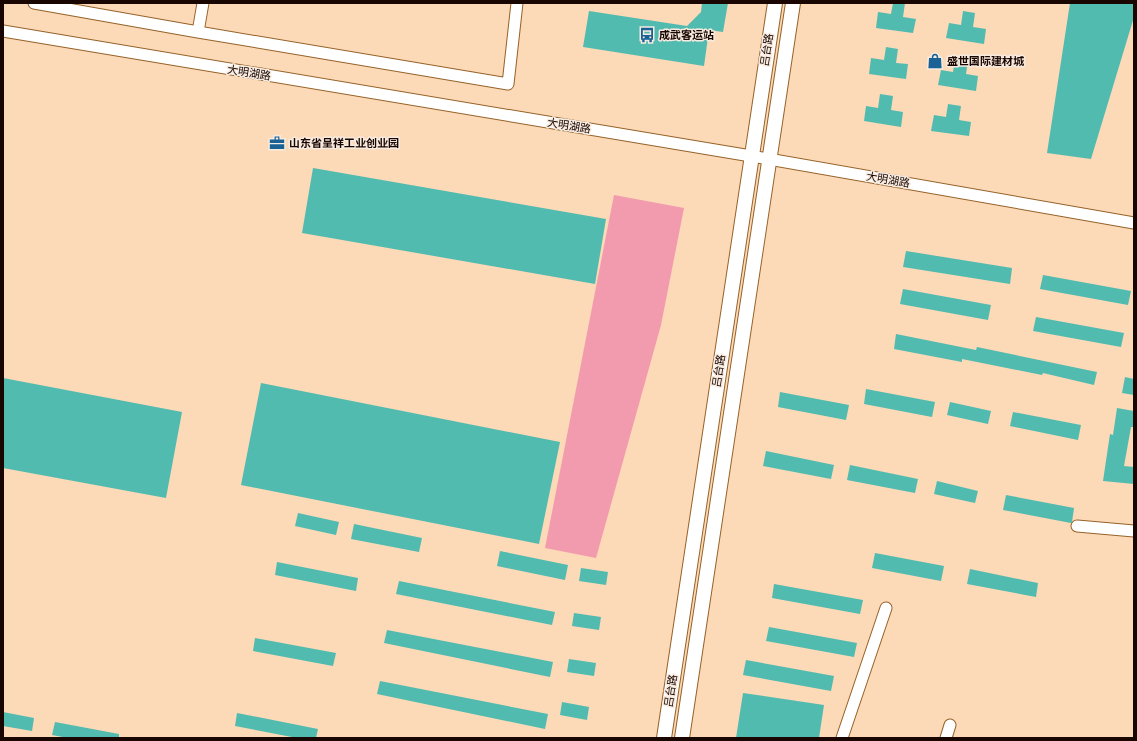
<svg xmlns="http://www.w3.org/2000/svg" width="1137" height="741" viewBox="0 0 1137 741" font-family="Signika,'Noto Sans SC',sans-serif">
  <rect width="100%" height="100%" fill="#fcd9b7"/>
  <!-- green -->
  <path fill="#f39bae" d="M614,195L684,208L661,325L596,558L545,548Z"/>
  <!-- building -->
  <path fill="#51bbb0" d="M702,3H728L723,32L709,30L704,66L583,47L589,11L687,26L701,12Z
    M893,3H905L903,17L916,19L913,33L876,28L878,12L891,14Z
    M1070,3H1134V17L1091,159L1047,153Z
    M963,11L975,13L973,27L986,29L984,44L946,38L949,23L961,25Z
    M886,47L898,49L896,63L908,64L906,79L869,74L871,58L884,60Z
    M955,59L968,60L966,74L978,76L976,91L938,85L941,70L953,72Z
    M880,94L893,96L891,110L903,112L901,127L864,121L866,106L878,108Z
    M948,104L961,106L959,120L971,122L969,136L931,131L934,115L946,117Z
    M313,168L606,219L595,284L302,233Z
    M906,251L1012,268L1010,284L903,267Z
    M1043,275L1131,291L1128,305L1040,289Z
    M903,289L991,305L988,320L900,304Z
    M1036,317L1124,333L1121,347L1033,331Z
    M896,334L976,350L977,347L1097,372L1094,385L1043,373L1042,375L962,359V362L894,349Z
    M1125,377L1134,379V395L1122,393Z
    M3,378L182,412L166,498L3,468Z
    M261,383L560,442L539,544L241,485Z
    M866,389L935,402L932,417L864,404Z
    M780,392L849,405L846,420L778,407Z
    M950,402L991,411L988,424L947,415Z
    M1117,408L1134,411L1133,427H1131L1124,466L1134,467V484L1103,481L1110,434L1113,435Z
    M1013,412L1081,425L1078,440L1010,426Z
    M766,451L834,465L831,479L763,466Z
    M850,465L918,479L915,493L847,480Z
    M937,481L978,491L975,503L934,494Z
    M1006,495L1074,508L1072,522L1071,523L1003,510Z
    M298,513L339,522L336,535L295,526Z
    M354,524L422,538L419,552L351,539Z
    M500,551L568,565L565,580L497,566Z
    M875,553L944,566L941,581L872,568Z
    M277,562L358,578L356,591L275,575Z
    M581,568L608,572L606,585L579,581Z
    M970,569L1038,583L1036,597L967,584Z
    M399,581L555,612L552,625L396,594Z
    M774,584L863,600L860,614L772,598Z
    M574,613L601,617L599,630L572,626Z
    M769,627L857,643L854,657L766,641Z
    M387,630L553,662L550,677L384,643Z
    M255,638L336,653L333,666L253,651Z
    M569,659L596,663L594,676L567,672Z
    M746,660L834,676L831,691L743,675Z
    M380,681L548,714L545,729L377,694Z
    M743,693L824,705L819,738H736Z
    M562,702L589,707L587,720L560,715Z
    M3,712L34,718L32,731L3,726Z
    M237,713L318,729L316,738H297L235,726Z
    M55,722L119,734V738H68L52,735Z"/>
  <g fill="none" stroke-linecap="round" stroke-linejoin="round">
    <!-- minor casing -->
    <g stroke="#966228" stroke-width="13">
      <path id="minor" d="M34,3L198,32
        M203,3L198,32L508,84L517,3
        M3,31L751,156L1134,223
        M1077,526L1134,531
        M842,738L886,608
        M946,738L950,725"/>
    </g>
    <!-- major casing -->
    <g stroke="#966228" stroke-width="16">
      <path id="major" d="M664,738L775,3
        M682,738L793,3"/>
    </g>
    <!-- minor -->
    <use href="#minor" stroke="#fff" stroke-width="11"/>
    <!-- major -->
    <use href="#major" stroke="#fff" stroke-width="14"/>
  </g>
  <!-- icons -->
  <defs>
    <g id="bus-bare" transform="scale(1.2)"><path d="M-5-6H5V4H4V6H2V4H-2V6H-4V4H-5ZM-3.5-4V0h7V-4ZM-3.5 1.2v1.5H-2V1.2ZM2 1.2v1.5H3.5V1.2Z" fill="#1a6195" stroke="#f7ebe0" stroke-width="2.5" paint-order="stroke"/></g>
    <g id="shop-bare" transform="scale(1.2)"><path d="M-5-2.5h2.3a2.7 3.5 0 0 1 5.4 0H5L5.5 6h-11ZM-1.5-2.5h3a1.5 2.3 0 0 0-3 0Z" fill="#1a6195" stroke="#f7ebe0" stroke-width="2.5" paint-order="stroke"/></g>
    <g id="office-bare" transform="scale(1.2)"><path d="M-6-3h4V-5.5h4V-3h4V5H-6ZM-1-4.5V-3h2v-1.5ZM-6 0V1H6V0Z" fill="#1a6195" stroke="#f7ebe0" stroke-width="2.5" paint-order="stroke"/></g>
  </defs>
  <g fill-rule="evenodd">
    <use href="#bus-bare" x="647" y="35"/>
    <use href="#shop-bare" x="935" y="61"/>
    <use href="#office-bare" x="277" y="143"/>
  </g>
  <g text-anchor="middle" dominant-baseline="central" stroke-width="3" stroke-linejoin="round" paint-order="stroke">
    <!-- poi labels -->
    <g font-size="11" font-weight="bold" fill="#190600" stroke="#f7ebe0" text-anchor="start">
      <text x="659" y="35">成武客运站</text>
      <text x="947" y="61">盛世国际建材城</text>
      <text x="289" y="143">山东省呈祥工业创业园</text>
    </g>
    <!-- street labels -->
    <g font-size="11" fill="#190600" stroke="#f7ebe0">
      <text transform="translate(767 50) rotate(-81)">吕台路</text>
      <text transform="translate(249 73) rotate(9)">大明湖路</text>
      <text transform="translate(569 126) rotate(9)">大明湖路</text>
      <text transform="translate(888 180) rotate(10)">大明湖路</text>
      <text transform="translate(719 371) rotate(-81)">吕台路</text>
      <text transform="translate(671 691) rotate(-81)">吕台路</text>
    </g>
  </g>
  <!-- border -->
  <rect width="1137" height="741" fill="none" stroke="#190600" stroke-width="8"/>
</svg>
